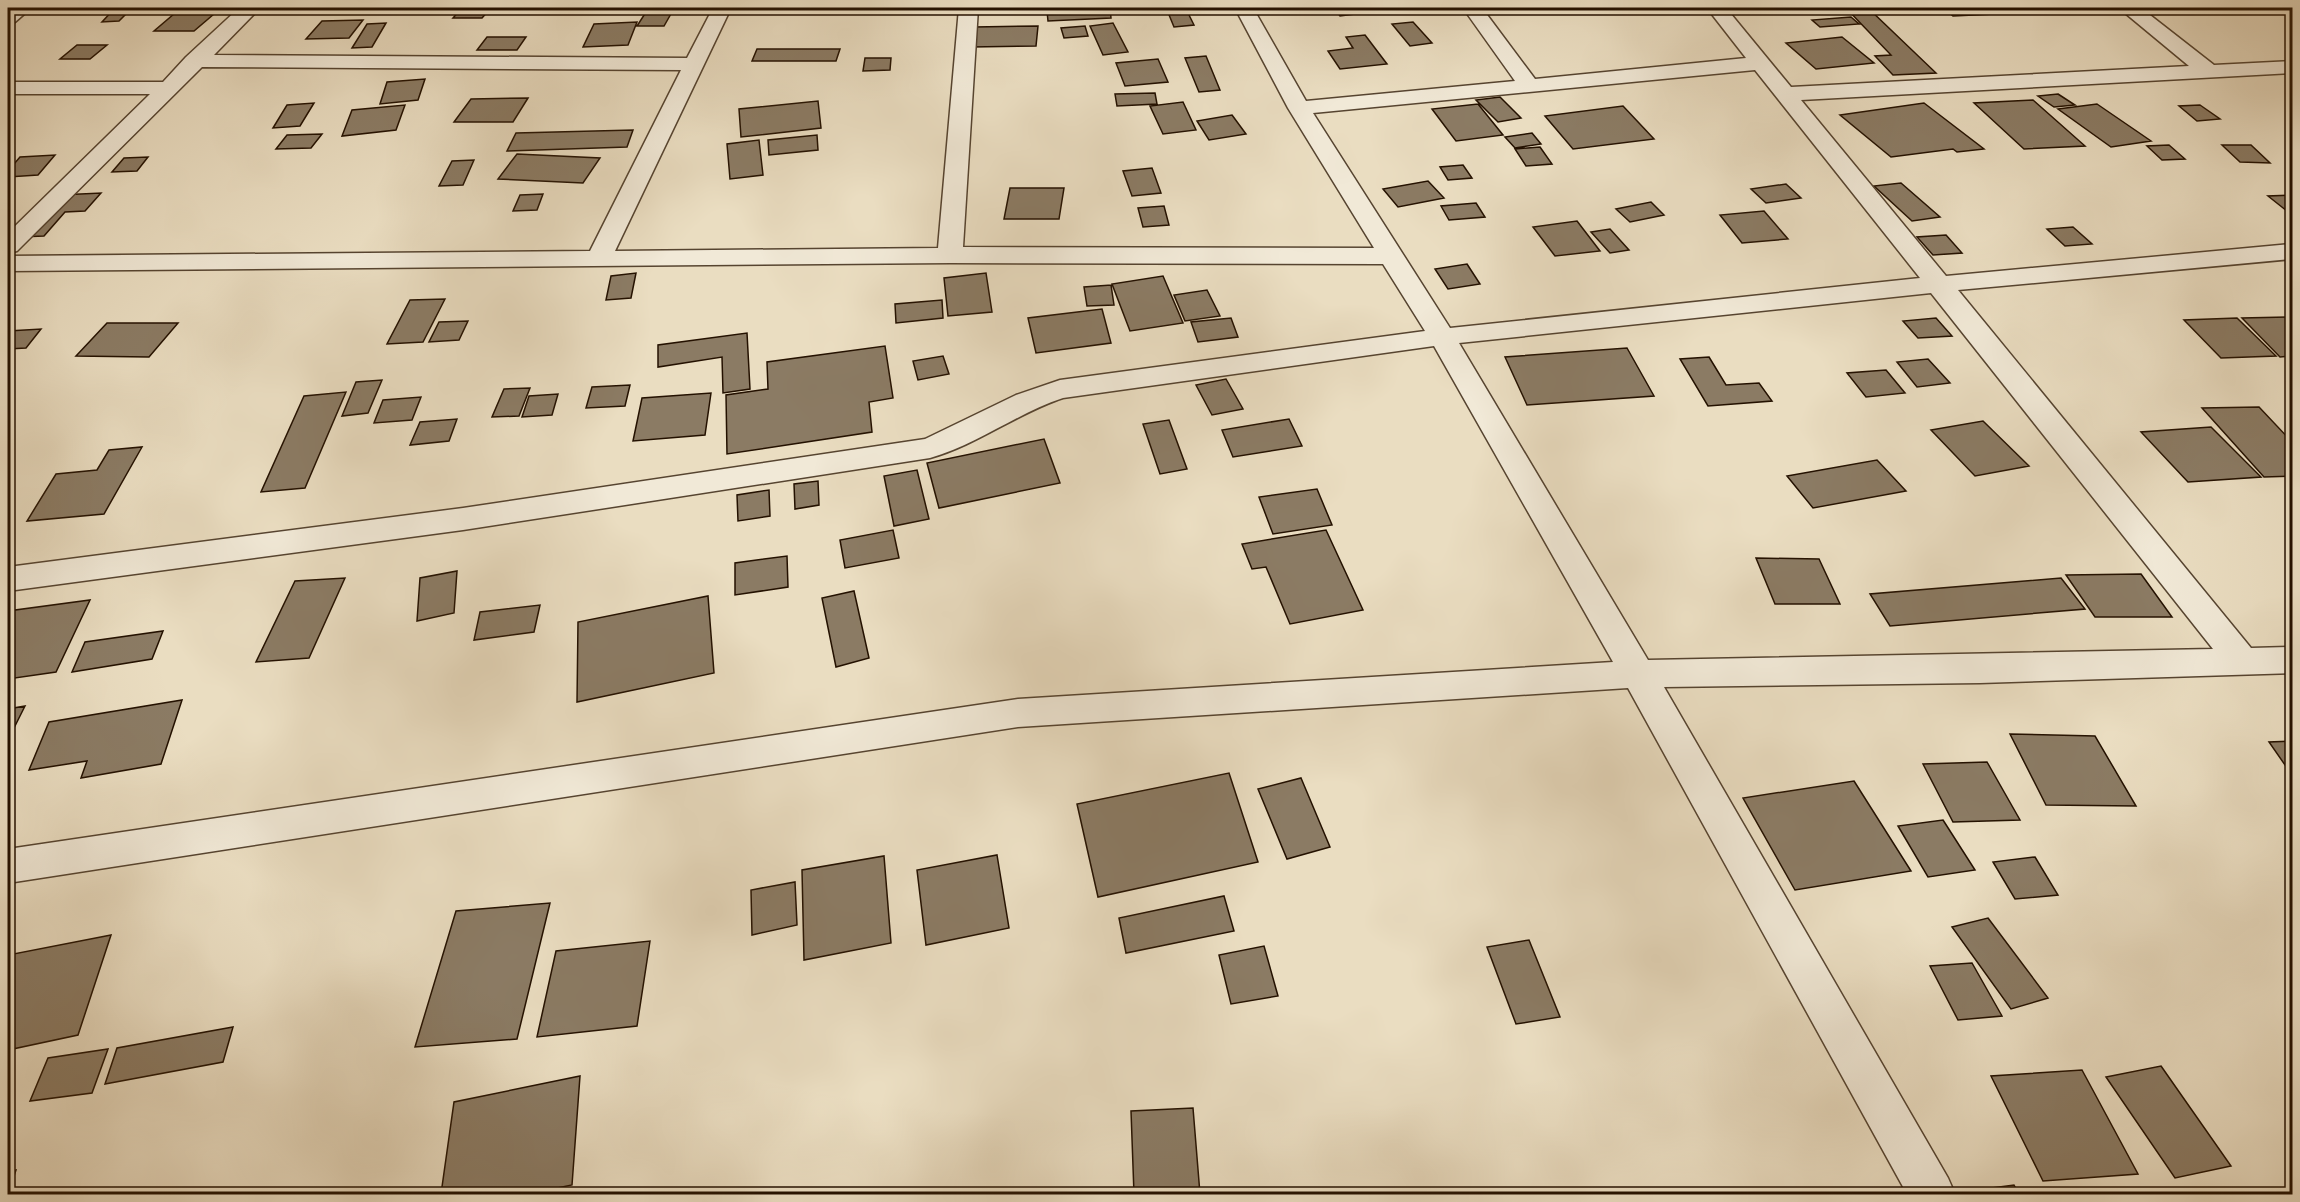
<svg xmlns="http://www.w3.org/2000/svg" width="2300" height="1202" viewBox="0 0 2300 1202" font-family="'Old Standard TT',serif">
  <rect width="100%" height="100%" fill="#eaddc1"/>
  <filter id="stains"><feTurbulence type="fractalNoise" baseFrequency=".00333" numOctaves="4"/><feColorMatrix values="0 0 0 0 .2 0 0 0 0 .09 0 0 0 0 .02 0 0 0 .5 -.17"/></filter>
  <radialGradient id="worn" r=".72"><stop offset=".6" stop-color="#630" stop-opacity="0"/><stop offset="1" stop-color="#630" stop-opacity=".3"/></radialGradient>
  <!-- building -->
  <path fill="#8b7b64" stroke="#241100" stroke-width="1.5" d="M115,8H132L119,21L102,22Z
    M181,8H221L194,31H154Z
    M462,8H491L482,18H453Z
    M1110,8L1111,18L1048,21L1047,11Z
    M1194,8H1219L1221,12L1197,13Z
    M1334,8H1376L1379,11L1340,16Z
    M1846,8H1868L1936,73L1893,75L1875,56L1891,55Z
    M1875,8H1911L1914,10L1883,13Z
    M1943,8H1985L1993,14L1953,16Z
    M1186,9L1194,25L1174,27L1167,10Z
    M646,12H672L664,26H637Z
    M1851,17L1859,24L1820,27L1812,20Z
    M363,20L349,38L306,39L322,21Z
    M637,22L628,45L583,47L594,24Z
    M1413,22L1432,43L1410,46L1392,24Z
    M386,23L372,47L352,48L367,24Z
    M1113,23L1128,52L1103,55L1090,26Z
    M1038,26L1036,46L971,47L974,27Z
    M1085,26L1088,36L1064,38L1061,28Z
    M1365,35L1387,64L1340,69L1328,51L1353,48L1346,37Z
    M487,37H526L517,50H477Z
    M1842,37L1874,63L1816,69L1786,43Z
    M77,45H107L90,59H60Z
    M757,49H840L836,61H752Z
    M1206,56L1220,90L1199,92L1185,58Z
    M865,58H891L890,70L863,71Z
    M1158,59L1168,82L1125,86L1116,63Z
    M425,79L418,100L380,104L387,82Z
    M1155,93L1157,104L1117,106L1115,94Z
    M2058,94L2075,105L2054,107L2038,96Z
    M1500,97L1521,118L1498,122L1476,100Z
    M528,98L513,122H454L471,99Z
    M2033,100L2085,146L2024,149L1974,103Z
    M818,101L821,128L741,137L739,109Z
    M1183,102L1196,130L1163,134L1150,106Z
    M314,103L300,126L273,128L287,105Z
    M1924,103L1984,149L1957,152L1953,149L1891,157L1840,115Z
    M1478,104L1503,135L1456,141L1432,109Z
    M2097,104L2151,141L2111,147L2058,109Z
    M405,105L396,130L342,136L352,110Z
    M2200,105L2220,119L2197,121L2179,106Z
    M1623,106L1654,139L1573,149L1545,116Z
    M1232,115L1246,134L1209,140L1197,121Z
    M633,130L627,147L507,151L516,133Z
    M1532,133L1541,144L1515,148L1505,137Z
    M322,134L311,148L276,149L287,135Z
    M817,135L818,150L769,155L768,140Z
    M759,140L763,175L730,179L727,144Z
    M2169,145L2185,159L2162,160L2147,146Z
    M2222,145H2251L2270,163L2240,162Z
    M1540,147L1552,164L1526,166L1515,149Z
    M517,154L600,158L583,183L498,179Z
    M55,155L38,175L8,177V171L20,157Z
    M148,157L137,171L112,172L124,158Z
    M474,160L463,185L439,186L452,161Z
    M1463,165L1472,178L1448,180L1440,167Z
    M1152,168L1161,193L1132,196L1123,171Z
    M1428,181L1444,198L1398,207L1383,189Z
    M1901,183L1940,217L1912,221L1874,186Z
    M1786,184L1801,198L1766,203L1751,189Z
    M1010,188H1064L1059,219H1004Z
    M101,193L85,211L65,212L44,236L20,237L59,195Z
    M543,194L537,210L513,211L520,195Z
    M2292,195V215L2268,196Z
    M1651,202L1664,215L1630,222L1616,209Z
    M1476,203L1485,217L1449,220L1441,206Z
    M1164,206L1169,225L1143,227L1138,208Z
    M1764,211L1788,239L1742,243L1720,215Z
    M1577,221L1600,251L1555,256L1533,227Z
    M2073,227L2092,244L2065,246L2047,229Z
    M1610,229L1629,250L1610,253L1591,232Z
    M1946,235L1962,253L1933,255L1917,237Z
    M1467,264L1480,284L1448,289L1435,269Z
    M636,273L631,298L606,300L611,276Z
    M986,273L992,312L948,316L944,278Z
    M1163,276L1183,323L1130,331L1112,284Z
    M1111,285L1114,305L1087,306L1084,287Z
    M1207,290L1220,316L1185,321L1174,295Z
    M445,299L423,342L387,344L410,300Z
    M942,300L943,318L896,323L895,304Z
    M1102,309L1111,343L1036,353L1028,318Z
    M2292,317V356L2280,357L2242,318Z
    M1231,318L1238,337L1198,342L1191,322Z
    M1936,318L1952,336L1918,338L1903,321Z
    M2237,318L2276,356L2221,358L2184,320Z
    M468,321L459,340L429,342L439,322Z
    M107,323H178L149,357L76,356Z
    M41,329L26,348L8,349V331Z
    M747,333L750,389L723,393L722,357L658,367V345Z
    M885,346L893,398L869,402L872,432L727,454L726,395L768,389L767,362Z
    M1627,348L1654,396L1527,405L1505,357Z
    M943,356L949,374L918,380L913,361Z
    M1709,357L1726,385L1759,383L1772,401L1708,406L1680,359Z
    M1928,359L1950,383L1917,387L1897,362Z
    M1886,370L1905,393L1866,397L1847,373Z
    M1226,379L1243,409L1212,415L1196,385Z
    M382,380L368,413L342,416L356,382Z
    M630,385L625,406L586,408L592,387Z
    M530,388L519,416L492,417L504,389Z
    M346,392L305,488L261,492L304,396Z
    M711,393L705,435L633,441L642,398Z
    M558,394L552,415L522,417L529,396Z
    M421,397L412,420L374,423L383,400Z
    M2259,407L2292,442V476L2264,477L2202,408Z
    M457,419L449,441L410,445L420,422Z
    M1289,419L1302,446L1233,457L1222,430Z
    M1169,420L1187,469L1160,474L1143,424Z
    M1983,421L2029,466L1975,476L1931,430Z
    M2211,427L2261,477L2188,482L2141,432Z
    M1044,439L1060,483L939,508L927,463Z
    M142,447L104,514L27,521L56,474L97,470L109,450Z
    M1877,460L1906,491L1813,508L1787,476Z
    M917,470L929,519L894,526L884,476Z
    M818,481L819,505L795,509L794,484Z
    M1317,489L1332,525L1273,534L1259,497Z
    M769,490L770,516L738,521L737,495Z
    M893,530L899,558L845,568L840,540Z
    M1326,530L1363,610L1290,624L1266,567L1252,569L1242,544Z
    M787,556L788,587L735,595V563Z
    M1756,558L1819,559L1840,604H1775Z
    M457,571L454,613L417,621L420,578Z
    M2141,574L2172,617H2095L2066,575Z
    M345,578L309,658L256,662L295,581Z
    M2061,578L2085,609L1890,626L1870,594Z
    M854,591L869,658L836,667L822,598Z
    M708,596L714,673L577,702L578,622Z
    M90,600L56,672L8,679V611Z
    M540,605L534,632L474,640L480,612Z
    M163,631L152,659L72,672L85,642Z
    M182,700L161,764L81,778L87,761L29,770L49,722Z
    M25,706L8,740V709Z
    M2010,734L2095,736L2136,806L2046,805Z
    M2292,741V775L2269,742Z
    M1987,762L2020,820L1953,822L1923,764Z
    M1229,773L1258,862L1098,897L1077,804Z
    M1301,778L1330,847L1287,859L1258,789Z
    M1854,781L1911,871L1795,890L1743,798Z
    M1943,820L1975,870L1928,877L1898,826Z
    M997,855L1009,928L926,945L917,870Z
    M884,856L891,943L804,960L802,870Z
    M2035,857L2058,895L2015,899L1993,862Z
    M795,882L797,925L752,935L751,890Z
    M1224,896L1234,931L1126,953L1119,918Z
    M550,903L517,1039L415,1047L456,911Z
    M1988,918L2048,998L2011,1009L1952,927Z
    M111,935L78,1035L8,1050V955Z
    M1529,940L1560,1017L1516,1024L1487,947Z
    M650,941L637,1026L537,1037L556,951Z
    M1264,946L1278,996L1231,1004L1219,955Z
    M1972,963L2002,1016L1958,1020L1930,966Z
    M233,1027L223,1062L105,1084L117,1048Z
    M108,1049L92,1093L30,1101L48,1058Z
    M2161,1066L2231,1166L2175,1178L2106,1077Z
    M2082,1070L2138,1174L2043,1181L1991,1076Z
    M580,1076L572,1185L528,1194H441L454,1102Z
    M1193,1108L1200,1194H1134L1131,1111Z
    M16,1170L8,1194V1172Z
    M2014,1185L2019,1194H1961L1960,1192Z"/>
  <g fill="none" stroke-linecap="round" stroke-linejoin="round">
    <!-- street casing -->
    <g stroke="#564430" stroke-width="3">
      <path id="street" d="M9,8H31L15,22L8,24Z
        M239,8H260L214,55L687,58L713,8H731L615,251L938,248L959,8H978L963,247L1374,248L1288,108L1235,8H1253L1306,101L1515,81L1463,8H1482L1535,79L1746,58L1707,8H1726L1791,87L2189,66L2119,8H2141L2214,65L2292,61V73L1801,100L1946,276L2292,244V259L1958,290L2251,648L2292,647V673L1980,683L1664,687L1948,1178L1955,1194H1907L1628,688L1018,727L8,883V849L1018,699L1613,662L1434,346L1063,398C1017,413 977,445 930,458L463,530L8,591V567L463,508L925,439L1016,395L1060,380L1425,331L1383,264L950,263L8,271V256L590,251L681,70L202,67L17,251L8,253V233L150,94H8V82H163L186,57ZM1755,70L1920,278L1450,328L1313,113ZM1931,293L2213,649L1648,660L1459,343Z"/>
    </g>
    <!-- street -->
    <use href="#street" fill="#f1e9d7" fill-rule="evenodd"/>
  </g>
  <!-- margin -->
  <rect width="2300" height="1202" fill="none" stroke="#eaddc1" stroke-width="30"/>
  <rect x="9" y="9" width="2282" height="1184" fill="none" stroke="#241100" stroke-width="3"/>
  <rect x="15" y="15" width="2270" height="1172" fill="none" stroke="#241100" stroke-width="1.5"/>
  <rect width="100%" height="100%" filter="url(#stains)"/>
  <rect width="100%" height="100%" fill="url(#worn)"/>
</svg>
